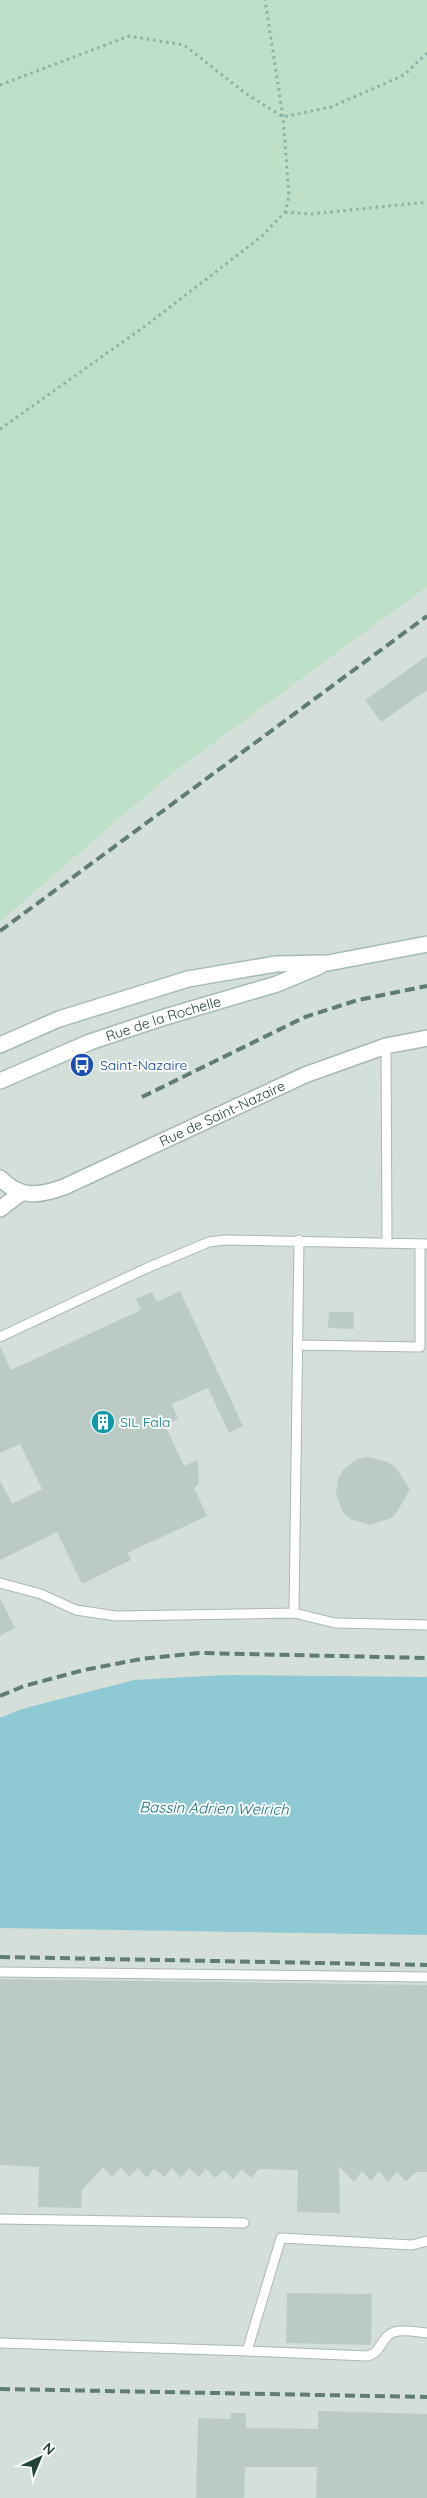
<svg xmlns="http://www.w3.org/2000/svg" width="427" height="2498" viewBox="0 0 427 2498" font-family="Quicksand,sans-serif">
  <rect width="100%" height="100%" fill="#e6efeb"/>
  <!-- built -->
  <path fill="#d4dfda" d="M427,587V2498H0V922L169,776Z"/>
  <!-- green -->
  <path fill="#bfe0c8" d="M0,0H427V587L169,776L0,922Z"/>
  <!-- water -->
  <path fill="#8ec9d4" d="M226,1675L427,1677V1935L0,1928V1718L22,1709L134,1680Z"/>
  <!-- building -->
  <path fill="#bbcac4" d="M427,656V690L381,722L365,700Z
    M180,1291L243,1426L229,1433L208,1388L172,1404L178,1419L165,1425L184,1466L198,1460L199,1484L194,1488L207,1516L127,1553L131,1560L82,1584L57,1532L0,1560V1480L12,1504L42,1489L20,1444L0,1453V1346L11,1370L141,1310L136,1299L152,1292L157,1302Z
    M329,1312H354V1329L328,1328Z
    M368,1457L388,1462L395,1467L410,1489L397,1512L391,1518L371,1525L350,1519L342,1511L336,1494L338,1479L343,1470L357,1459Z
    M0,1598L15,1628L0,1636Z
    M0,1979L427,1985V2172H416L406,2181L397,2172L388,2182L379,2171L371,2181L362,2171L354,2182L339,2166L340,2213L297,2212L298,2170L259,2169L251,2178L242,2169L233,2179L224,2170L215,2178L206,2168L199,2177L189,2168L181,2178L172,2168L164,2177L154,2168L147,2178L138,2168L129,2177L121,2167L112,2177L103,2167L82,2190L81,2208L38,2207L39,2167L0,2165Z
    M287,2293L372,2294L371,2345L286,2343Z
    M318,2411L427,2414V2498H316L317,2467H245L244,2498H196L198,2418L230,2419L231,2413H246V2428L318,2429Z"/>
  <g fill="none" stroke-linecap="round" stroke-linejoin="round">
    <!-- lane casing -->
    <g stroke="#a8b8b2" stroke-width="11">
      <path id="lane" d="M386,1046L387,1242
        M0,1337L147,1268L209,1242L225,1240L427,1244
        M298,1345L420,1347V1244
        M0,1583L41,1594L76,1610L116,1616L294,1613L335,1623L427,1625
        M294,1613L299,1240
        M0,1972L427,1977
        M0,2219L244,2223
        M0,2343L247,2351L281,2238L412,2245L427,2241
        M247,2351L367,2356C382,2353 381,2336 394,2332C403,2329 417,2332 427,2333"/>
    </g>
    <!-- street casing -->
    <g stroke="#a8b8b2" stroke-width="18">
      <g id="street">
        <path id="s1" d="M0,1178C20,1199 39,1196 64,1187L305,1075L386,1046L427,1038"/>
        <path d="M0,1209L21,1193"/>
      </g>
    </g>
    <!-- secondary casing -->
    <g stroke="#a4bbb3" stroke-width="18">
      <g id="secondary">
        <path d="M0,1045L59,1019L188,979L276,964L328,963L427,944"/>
        <path id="s2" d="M0,1081L90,1042L165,1017L277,984L320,966"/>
      </g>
    </g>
    <!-- path -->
    <path stroke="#86b3a5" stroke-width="3" stroke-dasharray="2.5 4" stroke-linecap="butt" d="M0,85L129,36L184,45L245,93L283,117L331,107L404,75L427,53
      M285,212L311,214L427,202
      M0,429L148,324L261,237L285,212L289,196L283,117L265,0"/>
    <!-- lane -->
    <use href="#lane" stroke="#fff" stroke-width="9"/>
    <!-- street -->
    <use href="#street" stroke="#fff" stroke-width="15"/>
    <!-- secondary -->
    <use href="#secondary" stroke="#fff" stroke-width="15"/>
    <!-- rail -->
    <path stroke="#5f7d75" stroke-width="4" stroke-dasharray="10 5" stroke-linecap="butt" d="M0,931L427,616
      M142,1097L305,1017L358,1000L427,986
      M0,1696L24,1686L84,1670L141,1659L200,1653L427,1658
      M0,1957L427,1965
      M0,2389L427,2397"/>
  </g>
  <!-- icons -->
  <defs>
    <g id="bus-disc" transform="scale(1.25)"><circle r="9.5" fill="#1a4fb4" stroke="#f7fbf9"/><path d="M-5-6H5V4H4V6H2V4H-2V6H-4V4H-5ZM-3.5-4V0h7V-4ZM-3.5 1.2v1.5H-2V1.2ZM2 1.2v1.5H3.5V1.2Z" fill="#fff"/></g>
    <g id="building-disc" transform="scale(1.25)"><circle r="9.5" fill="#0f9aa8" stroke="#f7fbf9"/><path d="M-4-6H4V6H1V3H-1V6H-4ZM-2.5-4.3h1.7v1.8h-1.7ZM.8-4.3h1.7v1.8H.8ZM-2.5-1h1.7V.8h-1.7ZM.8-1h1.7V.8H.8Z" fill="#fff"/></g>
  </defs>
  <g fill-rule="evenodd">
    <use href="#bus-disc" x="82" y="1065"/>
    <use href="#building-disc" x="103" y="1422"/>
  </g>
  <g text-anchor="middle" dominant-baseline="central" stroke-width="4" stroke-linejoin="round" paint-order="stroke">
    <!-- street labels -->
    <g font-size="14" fill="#24423a" stroke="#f7fbf9">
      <text stroke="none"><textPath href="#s2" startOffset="175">Rue de la Rochelle</textPath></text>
      <text stroke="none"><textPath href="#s1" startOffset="244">Rue de Saint-Nazaire</textPath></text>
    </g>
    <!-- transit labels -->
    <g font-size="14" fill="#164399" stroke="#f7fbf9" text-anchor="start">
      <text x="100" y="1065">Saint-Nazaire</text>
    </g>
    <!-- culture labels -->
    <g font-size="14" fill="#0d838f" stroke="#f7fbf9" text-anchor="start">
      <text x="120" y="1422">SIL Fala</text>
    </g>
    <!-- water labels -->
    <g font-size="15" font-style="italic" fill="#1c6f80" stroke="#f7fbf9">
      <text transform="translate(214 1808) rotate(1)">Bassin Adrien Weirich</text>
    </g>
  </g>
  <!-- north arrow -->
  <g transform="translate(40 2458) rotate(44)" stroke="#f7fbf9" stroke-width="4" paint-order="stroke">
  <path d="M0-4L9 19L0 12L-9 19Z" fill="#24423a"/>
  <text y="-8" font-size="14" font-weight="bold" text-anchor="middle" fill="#24423a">N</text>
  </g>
</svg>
